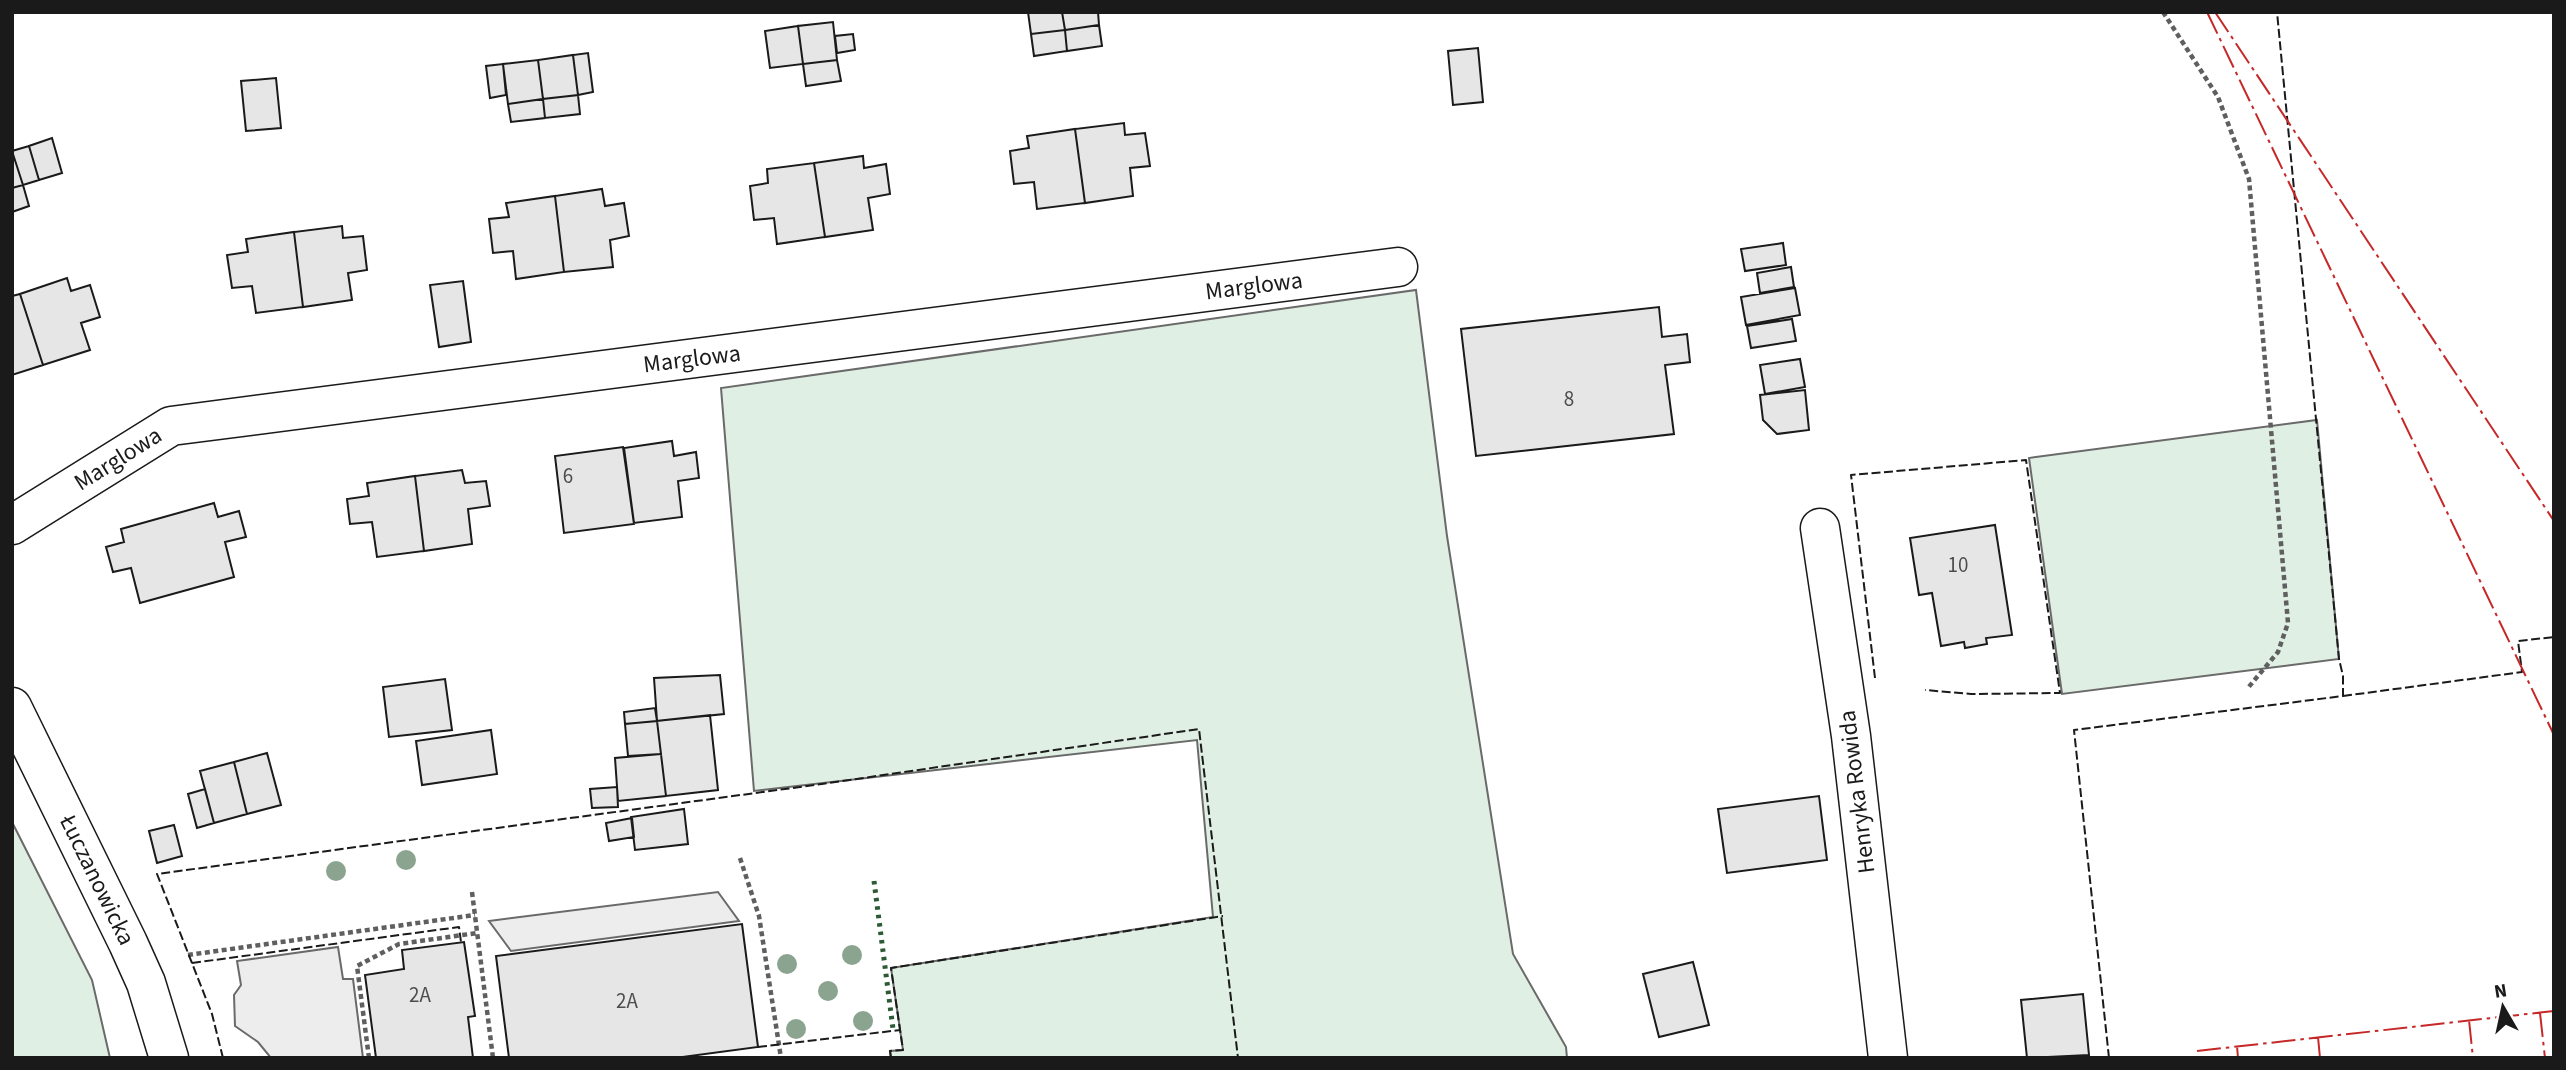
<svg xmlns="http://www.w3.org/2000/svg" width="2566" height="1070" viewBox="0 0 2566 1070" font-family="'Source Sans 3',sans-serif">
  <rect width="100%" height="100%" fill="#fff"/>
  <!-- green -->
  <path fill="#e0efe3" stroke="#6a6a6a" stroke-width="2" d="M1416,290L1447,536L1513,954L1566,1047L1567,1058H891L890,1051L903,1050L891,968L1213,917L1197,740L754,791L721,388Z
    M2317,420L2339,659L2062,694L2029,458Z
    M12,822L92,980L110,1058H12Z"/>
  <!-- parking -->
  <path fill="#ededed" stroke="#6a6a6a" stroke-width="2" d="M718,892L739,921L511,951L489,921Z
    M338,947L343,979H353L363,1058H271L258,1042L235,1026L234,995L241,985L237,961Z"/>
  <!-- building -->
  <path fill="#e6e6e6" stroke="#1a1a1a" stroke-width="2" d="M1028,12H1062L1065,30L1031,34Z
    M1062,12H1098L1099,25L1065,30Z
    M833,22L837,60L803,64L798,26Z
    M1099,25L1102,46L1067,51L1065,30Z
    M798,26L803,64L770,68L765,31Z
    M1065,30L1067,51L1034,56L1031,34Z
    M853,34L855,50L837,53L835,36Z
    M1478,48L1483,102L1453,105L1448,51Z
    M588,53L593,92L578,95L573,55Z
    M573,55L578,95L543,99L538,60Z
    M538,60L543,99L508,104L503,64Z
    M837,60L841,81L806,86L803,64Z
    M503,64L506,95L490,98L486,66Z
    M276,78L281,128L246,131L241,81Z
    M578,95L580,114L545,118L543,99Z
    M543,99L545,118L511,122L508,104Z
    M1124,123L1125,135L1145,133L1150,166L1130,168L1133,196L1085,203L1075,129Z
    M1075,129L1085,203L1037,209L1034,182L1014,184L1010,151L1029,148L1027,136Z
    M52,138L62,173L39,180L29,146Z
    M29,146L39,180L23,185L12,151Z
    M12,151L23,185L12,188Z
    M863,156L864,168L886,164L890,194L868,198L873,230L825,237L814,163Z
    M814,163L825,237L777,244L774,218L754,220L750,186L768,183L767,169Z
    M23,185L29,206L12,212V188Z
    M602,189L605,206L624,203L629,236L610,240L613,267L564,272L555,196Z
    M555,196L564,272L516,279L513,251L493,253L489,219L509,217L506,203Z
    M342,226L343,238L363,236L367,270L348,273L352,300L303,307L294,232Z
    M294,232L303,307L256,313L252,286L232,288L227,255L248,252L246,239Z
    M1783,243L1786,265L1745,271L1741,249Z
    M1791,267L1794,287L1760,293L1757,273Z
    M67,278L71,291L90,285L100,317L81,323L90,350L43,365L20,294Z
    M463,281L471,342L439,347L430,285Z
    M1795,288L1800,315L1746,325L1741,297Z
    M20,294L43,365L12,375V296Z
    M1659,307L1662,337L1687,334L1690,362L1665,365L1674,434L1476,456L1461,329Z
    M1792,319L1796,341L1751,348L1747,326Z
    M1800,359L1805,387L1765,394L1760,365Z
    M1805,390L1809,430L1777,434L1763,420L1760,395Z
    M672,441L674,456L696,452L699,478L678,481L682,517L634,523L624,448Z
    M623,447L634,524L564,533L555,456Z
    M462,470L465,483L486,481L490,506L468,509L472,544L424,551L415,476Z
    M415,476L424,551L377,557L372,522L350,524L347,499L369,496L367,483Z
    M214,503L218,517L239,511L246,537L225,542L234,577L140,603L131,568L113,572L106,547L124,542L121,529Z
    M1995,525L2012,635L1986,638L1987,644L1965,648L1964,642L1941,646L1932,593L1919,595L1910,538Z
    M720,675L724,714L657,721L654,678Z
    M445,679L452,730L389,737L383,687Z
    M655,708L657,721L625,724L624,712Z
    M710,715L718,790L666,796L657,721Z
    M657,721L661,754L628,756L625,724Z
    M491,730L497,774L422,785L416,741Z
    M267,753L281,805L247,814L234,762Z
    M661,754L666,796L618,801L615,758Z
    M234,762L247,814L214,823L200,771Z
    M617,787L618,807L592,808L590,789Z
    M205,789L214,823L197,828L188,794Z
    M1819,796L1827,860L1727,873L1718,809Z
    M684,809L688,844L635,850L631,817Z
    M632,818L634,837L609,841L606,823Z
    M174,825L182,856L157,863L149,831Z
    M742,924L758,1047L675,1058H509L496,956Z
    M464,942L475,1016L468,1017L473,1058H376L365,975L404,969L402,950Z
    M1693,962L1709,1025L1659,1037L1643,974Z
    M2083,994L2089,1055L2027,1058L2021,1000Z"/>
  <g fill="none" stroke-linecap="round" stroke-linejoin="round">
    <!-- street casing -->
    <g stroke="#1a1a1a" stroke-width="41">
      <path id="street" d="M12,525L171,426L1398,267
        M1820,528L1851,736L1888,1058"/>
    </g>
    <!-- secondary casing -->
    <g stroke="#1a1a1a" stroke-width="41">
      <path id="secondary" d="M12,707L128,943L146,983L169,1058"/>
    </g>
    <!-- path -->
    <path stroke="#5f5f5f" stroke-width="4.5" stroke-dasharray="5 3.5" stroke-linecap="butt" d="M2163,12L2218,97L2249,179L2288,623L2278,652L2247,689
      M740,858L759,916L781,1058
      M472,892L493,1058
      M188,955L475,915
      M369,1058L357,966L399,944L477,933"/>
    <!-- street -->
    <use href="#street" stroke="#fff" stroke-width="38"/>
    <!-- secondary -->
    <use href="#secondary" stroke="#fff" stroke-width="38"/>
    <!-- hedge -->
    <path stroke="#2b5a34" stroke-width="5" stroke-dasharray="3.5 5" stroke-linecap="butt" d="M874,881L893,1029"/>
    <!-- fence -->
    <path stroke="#1a1a1a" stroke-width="2" stroke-dasharray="9 3.5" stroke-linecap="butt" d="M1875,678L1851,475L2026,460L2060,693L1971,694L1925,690
      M2343,696L2522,672L2518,641L2554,637
      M192,963L459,927L461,942
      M758,1047L900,1030
      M223,1058L212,1014L157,874L822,784L1199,729L1238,1058
      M891,1058L890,1051L903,1050L891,968L1223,916
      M2109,1058L2074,730L2343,696V676L2339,659L2277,12"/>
    <!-- power -->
    <path stroke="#c62828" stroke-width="2" stroke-dasharray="24 5 3.5 5" stroke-linecap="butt" d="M2207,12L2554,735
      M2215,12L2554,521
      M2540,1013L2545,1058
      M2469,1020L2473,1058
      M2318,1037L2320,1058
      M2237,1046L2238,1058
      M2197,1051L2554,1011"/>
  </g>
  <!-- trees -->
  <g fill="#8aa48f">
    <circle cx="406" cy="860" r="10"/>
    <circle cx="336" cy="871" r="10"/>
    <circle cx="852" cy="955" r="10"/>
    <circle cx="787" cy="964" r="10"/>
    <circle cx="828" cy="991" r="10"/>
    <circle cx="863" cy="1021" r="10"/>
    <circle cx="796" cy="1029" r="10"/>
  </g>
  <g text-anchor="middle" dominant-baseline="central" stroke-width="5" stroke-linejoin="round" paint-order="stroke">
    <!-- number labels -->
    <g font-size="21" fill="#4d4d4d">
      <text x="1569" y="399">8</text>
      <text x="568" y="476">6</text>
      <text x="1958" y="565">10</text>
      <text x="420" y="995">2A</text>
      <text x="627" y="1001">2A</text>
    </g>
    <!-- street labels -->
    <g font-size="24" fill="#1a1a1a" stroke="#fff">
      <text transform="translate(1254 286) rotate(-7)">Marglowa</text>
      <text transform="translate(692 359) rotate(-7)">Marglowa</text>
      <text transform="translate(118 459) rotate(-32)">Marglowa</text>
      <text transform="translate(1857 792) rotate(-97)">Henryka Rowida</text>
      <text transform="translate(97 880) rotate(64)">Łuczanowicka</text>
    </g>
  </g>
  <!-- border -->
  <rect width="2566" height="1070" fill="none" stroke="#1a1a1a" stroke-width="28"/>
  <!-- north arrow -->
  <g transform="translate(2503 1007) rotate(351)" stroke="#ffffff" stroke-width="5" paint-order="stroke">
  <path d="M0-5L12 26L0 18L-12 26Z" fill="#1a1a1a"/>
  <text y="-10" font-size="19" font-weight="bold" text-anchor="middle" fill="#1a1a1a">N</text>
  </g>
</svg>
